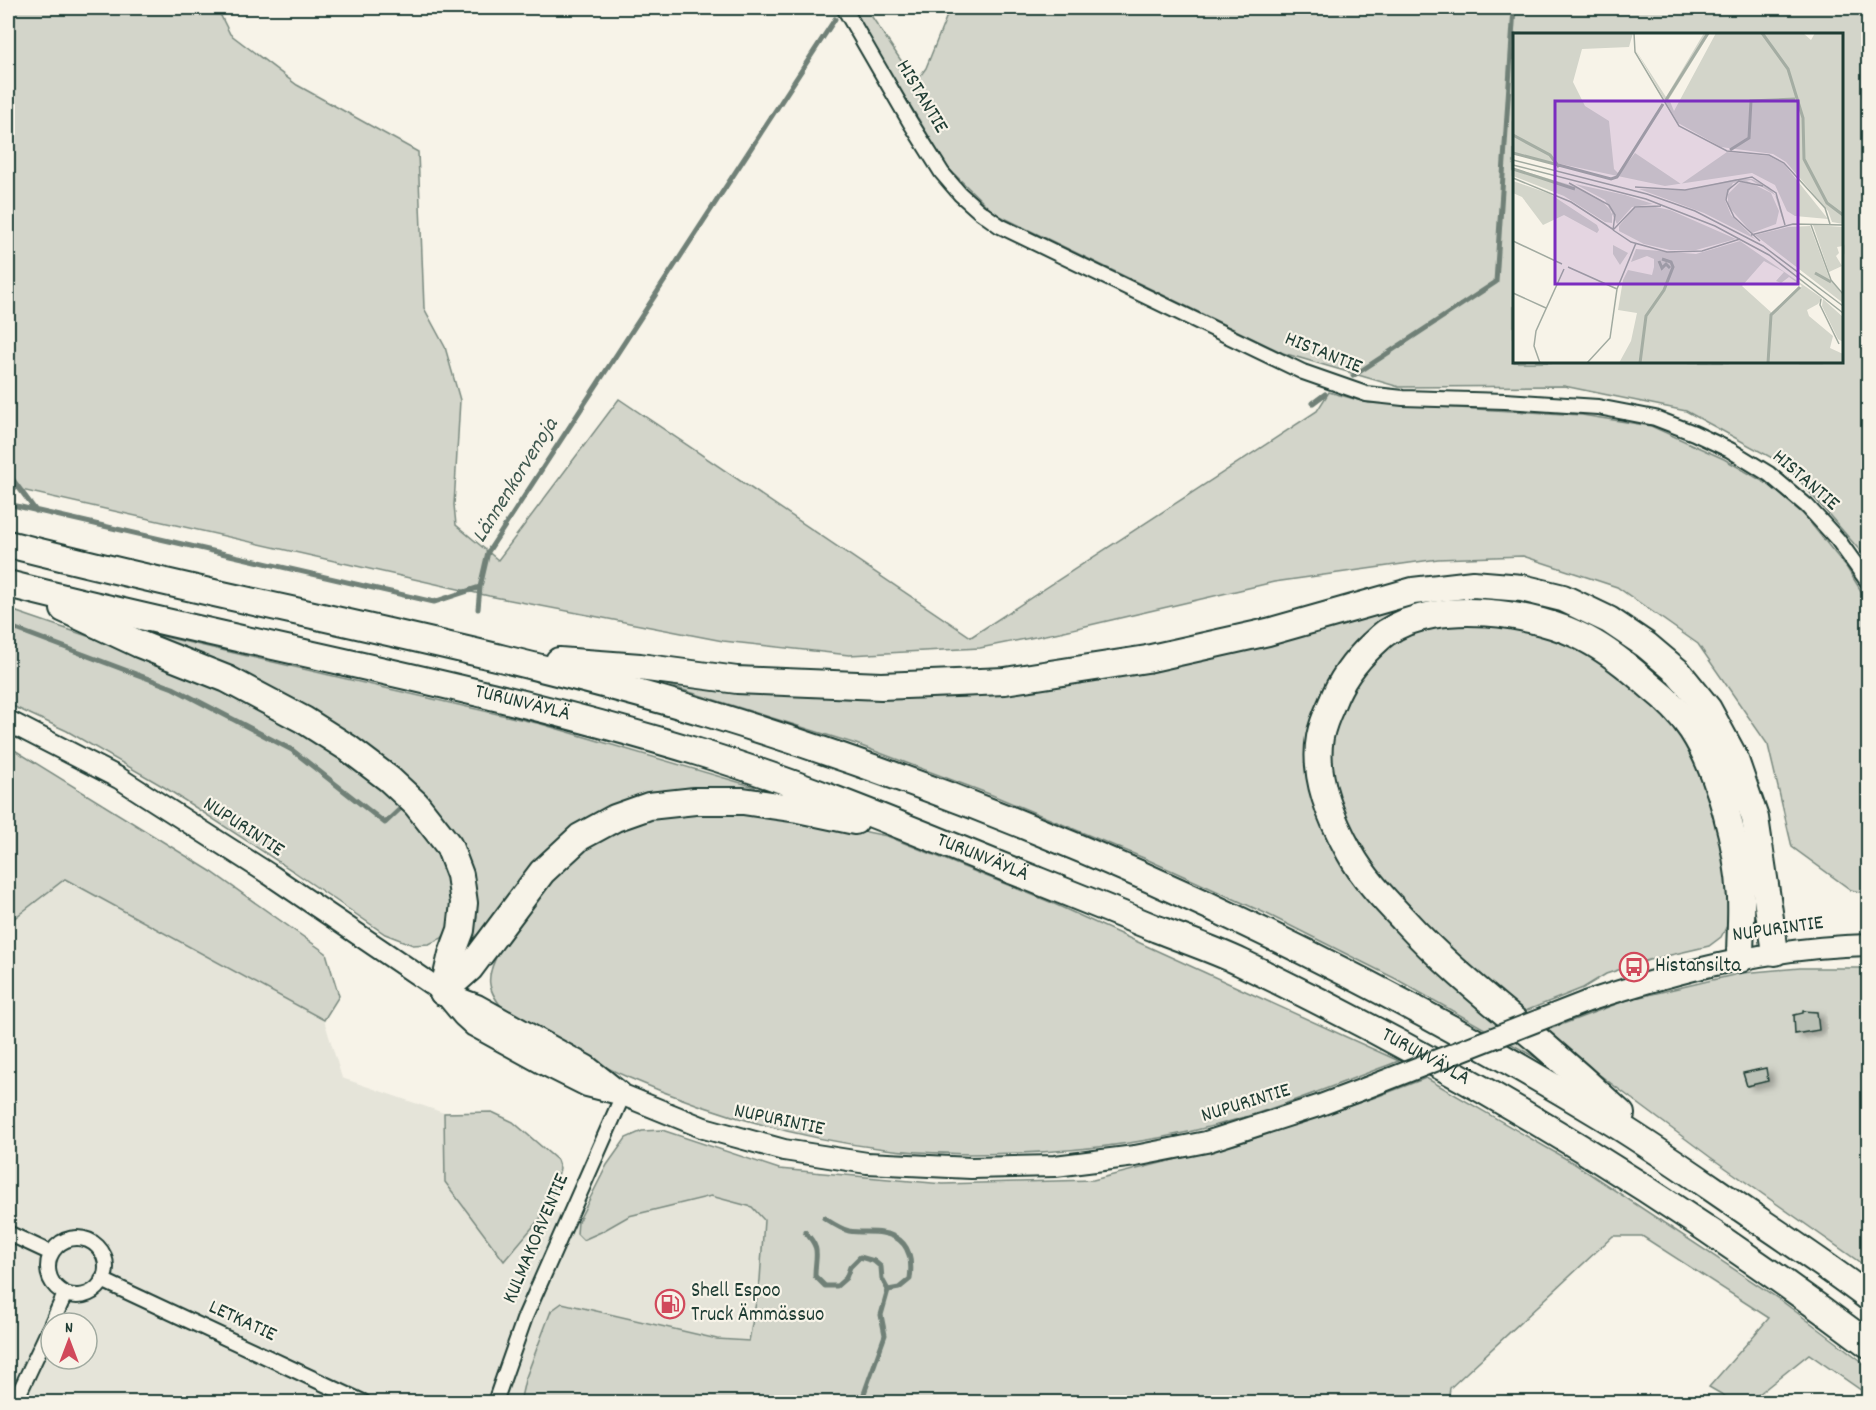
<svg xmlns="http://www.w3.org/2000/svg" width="1876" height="1410" viewBox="0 0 1876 1410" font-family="Dekko,sans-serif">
  <defs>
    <filter id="shadow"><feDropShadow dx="6" dy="3.5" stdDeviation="3" flood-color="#0004"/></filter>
  </defs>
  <rect width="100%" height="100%" fill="#f7f3e8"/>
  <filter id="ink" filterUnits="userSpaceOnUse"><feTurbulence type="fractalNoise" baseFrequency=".0167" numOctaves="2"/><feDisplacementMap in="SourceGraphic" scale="12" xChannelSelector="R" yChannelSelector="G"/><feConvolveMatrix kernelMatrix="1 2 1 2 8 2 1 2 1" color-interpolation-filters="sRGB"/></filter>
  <g filter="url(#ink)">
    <!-- built -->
    <path fill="#e5e4d9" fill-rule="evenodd" d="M65,878L324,1020L342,1078L444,1113L445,1182L504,1261L548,1209L578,1222L577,1234L583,1240L601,1232L629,1216L711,1196L752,1207L764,1220L760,1280L749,1342L717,1339L562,1303L551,1311L525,1380L520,1402H8V923ZM51,1323H87V1359H51Z"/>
    <!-- green -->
    <path fill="#d3d5ca" stroke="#79897f" stroke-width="1.5" fill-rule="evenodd" d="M8,8H217L230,34L297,85L418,152L424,308L445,347L460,400L454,505L456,525L498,560L619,399L971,637L1317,411L1329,392L1369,403L1582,415L1651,426L1724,459L1771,486L1804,515L1847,568L1868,602V894L1851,890L1792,847L1768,745L1698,644L1617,587L1523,556L1438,559L1274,582L1060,632L980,648L849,655L723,641L489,596L8,487Z
      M851,8H872V17L912,77L918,79L926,68L950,8H1868V560L1787,466L1686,411L1564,386L1399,387L1283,353L994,213L948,168ZM1514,34H1842V362H1514Z
      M1487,592L1565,609L1617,634L1693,701L1739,796L1760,931L1754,930L1751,926L1740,837L1638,662L1442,603L1327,688V824L1545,1063L1396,979L1267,914L1146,859L992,795L856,744L651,680L974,690L1399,601Z
      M8,609L143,655L218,686L284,720L354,764L399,800L443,857L451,886L453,911L449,929L442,938L429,944L413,945L385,934L293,871L164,787L67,731L8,704Z
      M1480,618L1578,643L1666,711L1694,753L1727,849L1729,922L1721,937L1709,946L1649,960L1606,974L1583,988L1518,1014L1431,938L1368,868L1338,811L1327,770L1333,716L1369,657L1429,622Z
      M152,634L541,724L755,787V789H737L592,819L548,849L514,892L462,965L472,926L423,797L151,637Z
      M8,746L212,872L326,953L339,996L324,1020L65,879L8,923Z
      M698,809L787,816L887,836L1050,902L1399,1061C1348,1080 1297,1101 1245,1117C1157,1144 1065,1154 973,1154C944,1153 914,1153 885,1149C796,1138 707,1112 625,1076C585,1058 547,1036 509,1016C485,989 484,978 502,946L564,860L612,828L654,815Z
      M1800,968H1868V1268L1710,1157L1542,1032L1627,1000L1742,973Z
      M1426,1078L1575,1164L1779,1299L1868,1366V1395L1809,1354L1749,1402H1735L1709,1387L1769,1318L1642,1236H1613L1450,1388L1448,1402H520L525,1380L551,1311L562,1303L717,1339L749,1341L760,1280L764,1220L752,1207L711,1196L629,1216L601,1232L583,1240L577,1234L578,1222L607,1165L626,1138L642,1131L662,1130L779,1169L943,1184L1093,1180L1237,1144L1376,1097Z
      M492,1112L513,1122L557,1160L560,1169L548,1209L504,1261L445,1182L444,1113Z"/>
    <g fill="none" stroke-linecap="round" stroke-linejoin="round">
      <!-- stream -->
      <path stroke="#6f8077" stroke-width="5" d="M1353,376L1496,282L1514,8
        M1313,403L1325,394
        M8,473L36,511
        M8,504L434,602L480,587L488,552L835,19
        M478,609L480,587
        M8,626L173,688L292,750L385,823L402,807
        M824,1218C832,1223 841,1229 849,1231C860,1233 872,1231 882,1233C908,1237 913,1257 910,1279L899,1288L888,1290L881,1315L885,1335L861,1402
        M805,1232C822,1250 815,1254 815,1276L825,1286H837L846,1278L850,1267L860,1257L874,1261L881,1267L882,1279L888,1290"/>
    </g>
    <!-- building -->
    <path fill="#bbc1b6" stroke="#1f3d34" stroke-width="1.5" filter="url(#shadow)" d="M1803,1011L1817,1012L1819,1030L1795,1034L1794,1015L1803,1013Z
      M1766,1068L1768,1081L1747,1086L1743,1073Z"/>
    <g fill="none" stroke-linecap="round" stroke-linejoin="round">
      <!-- street casing -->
      <g stroke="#1f3d34" stroke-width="18">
        <path id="street" d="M844,8L910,122L942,173L960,194L979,211L1000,226L1303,372L1366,394L1403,398L1505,401L1598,407L1655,418L1694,433L1730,450L1769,474L1807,506L1838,540L1868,582
          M8,1233L51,1253
          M48 1267a29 29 0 1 1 58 0a29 29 0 1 1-58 0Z
          M102,1280L363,1402
          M52,1323L65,1294
          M15,1402L51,1325
          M495,1402L525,1317L623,1095"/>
      </g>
      <!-- secondary casing -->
      <g stroke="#1f3d34" stroke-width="24">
        <path id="secondary" d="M8,721L119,778L269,874L443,992L477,1005L587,1066L621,1093
          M443,992L463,1016L474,1026L545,1065L587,1086L623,1095L704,1128L784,1150L867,1163L971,1168L1055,1166L1135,1156L1206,1142L1318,1106L1366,1088
          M1588,1001C1679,971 1772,947 1868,945"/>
      </g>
      <!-- highway casing -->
      <g stroke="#1f3d34" stroke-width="30">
        <g id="highway">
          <path d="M8,544C103,568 199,590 295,611C434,642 573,673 710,714C1021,809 1321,946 1599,1114C1651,1145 1701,1181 1751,1215C1791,1242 1830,1268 1868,1297"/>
          <path id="s1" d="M8,584C238,643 473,683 701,753C805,785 905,827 1006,868C1056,888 1107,908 1157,929C1185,940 1215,950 1242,963C1462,1069 1673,1197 1868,1344"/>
          <path d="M64,609L139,644L227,679L304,720L348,748L389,779L416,804L449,846L460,875L464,903L461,930L452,954L443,992"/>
          <path d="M559,661L640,667L737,680L881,686L1005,681L1147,659L1268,632L1413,591L1473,584L1522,588L1563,598L1609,620L1646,645L1678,672L1708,709L1734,757L1755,818L1775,952"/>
          <path d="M443,992L470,968L542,872L580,837L615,818L649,806L695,801H743L798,809L855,821"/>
          <path d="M1621,1114C1594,1089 1567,1065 1539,1041C1492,1002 1444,964 1403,919C1384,899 1363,877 1350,853C1331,819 1313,777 1320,737C1322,726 1327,714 1332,703C1341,679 1355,661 1373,644C1378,640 1382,635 1387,632C1437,598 1536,612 1586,639C1609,651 1631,669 1650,686C1665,698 1681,713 1692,730C1720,773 1738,847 1741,898C1742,918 1740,938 1740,959"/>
        </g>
      </g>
      <!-- street -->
      <use href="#street" stroke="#f7f3e8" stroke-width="14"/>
      <!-- secondary -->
      <use href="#secondary" stroke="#f7f3e8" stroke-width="20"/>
      <!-- highway -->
      <use href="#highway" stroke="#f7f3e8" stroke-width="26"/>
      <!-- secondary-bridge casing -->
      <g stroke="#1f3d34" stroke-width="24" stroke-linecap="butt">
        <path id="secondary-bridge" d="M1366,1088L1588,1001"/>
      </g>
      <!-- secondary-bridge -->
      <use href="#secondary-bridge" stroke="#f7f3e8" stroke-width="20"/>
    </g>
  </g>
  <!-- icons -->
  <defs>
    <g id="bus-ring" transform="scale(1.5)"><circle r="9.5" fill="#f7f3e8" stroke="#d1495b" stroke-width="1.5"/><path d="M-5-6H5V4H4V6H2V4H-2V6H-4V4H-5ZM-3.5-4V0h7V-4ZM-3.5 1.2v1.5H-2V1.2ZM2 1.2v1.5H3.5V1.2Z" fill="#d1495b"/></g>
    <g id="fuel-ring" transform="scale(1.5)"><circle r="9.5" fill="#f7f3e8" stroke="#d1495b" stroke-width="1.5"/><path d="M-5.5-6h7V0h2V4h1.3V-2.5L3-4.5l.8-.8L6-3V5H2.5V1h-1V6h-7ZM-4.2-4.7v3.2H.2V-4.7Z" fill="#d1495b"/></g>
  </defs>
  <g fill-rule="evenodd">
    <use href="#bus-ring" x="1634" y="967"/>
    <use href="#fuel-ring" x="670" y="1304"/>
  </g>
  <g text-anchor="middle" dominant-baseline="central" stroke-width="4.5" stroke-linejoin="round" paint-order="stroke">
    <!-- street labels -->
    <g font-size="21" fill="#1f3d34" stroke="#f7f3e8">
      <text transform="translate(921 97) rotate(59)">HISTANTIE</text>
      <text transform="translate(1323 354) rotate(22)">HISTANTIE</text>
      <text transform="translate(1805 481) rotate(41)">HISTANTIE</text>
      <text stroke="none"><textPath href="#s1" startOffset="528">TURUNVÄYLÄ</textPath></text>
      <text transform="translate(243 828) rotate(33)">NUPURINTIE</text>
      <text stroke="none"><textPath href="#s1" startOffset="1014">TURUNVÄYLÄ</textPath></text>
      <text transform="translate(1778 930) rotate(-8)">NUPURINTIE</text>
      <text stroke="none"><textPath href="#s1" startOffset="1500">TURUNVÄYLÄ</textPath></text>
      <text transform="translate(1246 1104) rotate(-17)">NUPURINTIE</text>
      <text transform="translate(779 1121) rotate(12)">NUPURINTIE</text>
      <text transform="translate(537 1239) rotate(-67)">KULMAKORVENTIE</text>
      <text transform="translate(242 1322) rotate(25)">LETKATIE</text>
    </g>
    <!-- poi labels -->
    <g font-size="21" fill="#1f3d34" stroke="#f7f3e8" text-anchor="start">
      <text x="1655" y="967">Histansilta</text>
      <text x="691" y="1292">Shell Espoo<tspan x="691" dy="24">Truck Ämmässuo</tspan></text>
    </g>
    <!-- water labels -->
    <g font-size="22" font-style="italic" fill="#405950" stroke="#f7f3e8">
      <text transform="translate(516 481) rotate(-58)">Lännenkorvenoja</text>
    </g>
  </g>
  <!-- overview -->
  <g transform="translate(1513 33)">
    <rect width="330" height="330" fill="#f7f3e8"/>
    <path d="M0,0H120L116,14L69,16L60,49L72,73L96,88L101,136L106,141L122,120L168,151L214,119L256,123L271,131L315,186L282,183L274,178L262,152L239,140L152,153L0,121ZM191,0H197L156,66L161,78L203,0H290L298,7L302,0H330V191L319,189L315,178L273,129L260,121L208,114L165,90L122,16L153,64ZM0,135L61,153L88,167L99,179V190L92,189L51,163L0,143ZM223,146H239L256,154L266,167L270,188L262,162L238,147L220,150L212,167L218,182L242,206L191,180L126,156L175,157ZM0,148L37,161L84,192L86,197L84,200L51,182L30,192L9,164L0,160ZM234,148L258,160L266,178L263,191L239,200L215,173V161L227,149ZM62,151L112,162L140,171L119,174L104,191L92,167ZM138,173L157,177L223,206L183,217H157L131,211L106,198V193L121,175ZM300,192L330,194V213L324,214L326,220L323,223L329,233L316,239ZM297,193L317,247L330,262V270L242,202L275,194ZM227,208L309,265L305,271L294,277L296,283L320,303L317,315L330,321V330H106L118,308L124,280L105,277L110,247L115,237L139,242L141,234V226L134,223L118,229L123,216L183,221ZM251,228L271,239L263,248L268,250L276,244L289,253L260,281L229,253ZM100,212L115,220L107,232L100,221ZM310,266L330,284V309L325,306L309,273Z" fill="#d3d5ca" fill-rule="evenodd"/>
    <path fill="none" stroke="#a4ada3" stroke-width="3" d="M249,0L275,36L290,85L291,126L314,170L330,182M153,67L195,0M0,102L37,122L46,134M217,117L236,105L238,68L282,66M0,120L98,146L104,144L150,71M0,136L62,156M146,228L149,235L153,231L157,235M302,240L318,249M127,330L133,283L151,257L160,234L158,229L149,226M255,330L258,282L287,254"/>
    <path fill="none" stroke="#a1aaa0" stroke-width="1.5" d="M121,0L122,19L166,93L214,118L256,122L271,130L312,175L317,191M0,127L134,161L182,178L250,213L330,273M0,132L133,166L202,193L256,222L330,280M0,145L58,169L101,197M56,150L96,172L102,182L100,197M122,154L172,157L239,144L263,160L272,192M298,192L318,247L330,261M101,196L122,174L148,173M100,197L118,209L154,219L189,218L227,206M238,202L280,191L330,192M0,208L49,231M247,208L221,184L213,167L215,157L226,148L250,153M55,234L104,256M0,260L33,275M308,266L307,272L326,311M27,330L21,313L23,298L51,236M74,330L97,305L104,256L123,210"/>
    <path fill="#7b2cbf" fill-opacity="0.15" stroke="#7b2cbf" stroke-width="3" d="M42,68H285V251H42Z"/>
    <rect width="330" height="330" fill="none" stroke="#1f3d34" stroke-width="3"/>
  </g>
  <!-- margin -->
  <rect width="1876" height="1410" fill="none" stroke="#f7f3e8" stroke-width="30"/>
  <rect x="15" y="15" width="1846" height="1380" fill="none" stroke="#1f3d34" stroke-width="2" filter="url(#ink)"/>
  <!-- north arrow -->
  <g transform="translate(69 1341)"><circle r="28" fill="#f7f3e8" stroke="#a1aaa0" stroke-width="1.5"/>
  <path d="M0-4.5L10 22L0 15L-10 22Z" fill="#d1495b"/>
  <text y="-9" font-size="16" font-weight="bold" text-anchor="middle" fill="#1f3d34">N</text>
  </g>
</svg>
